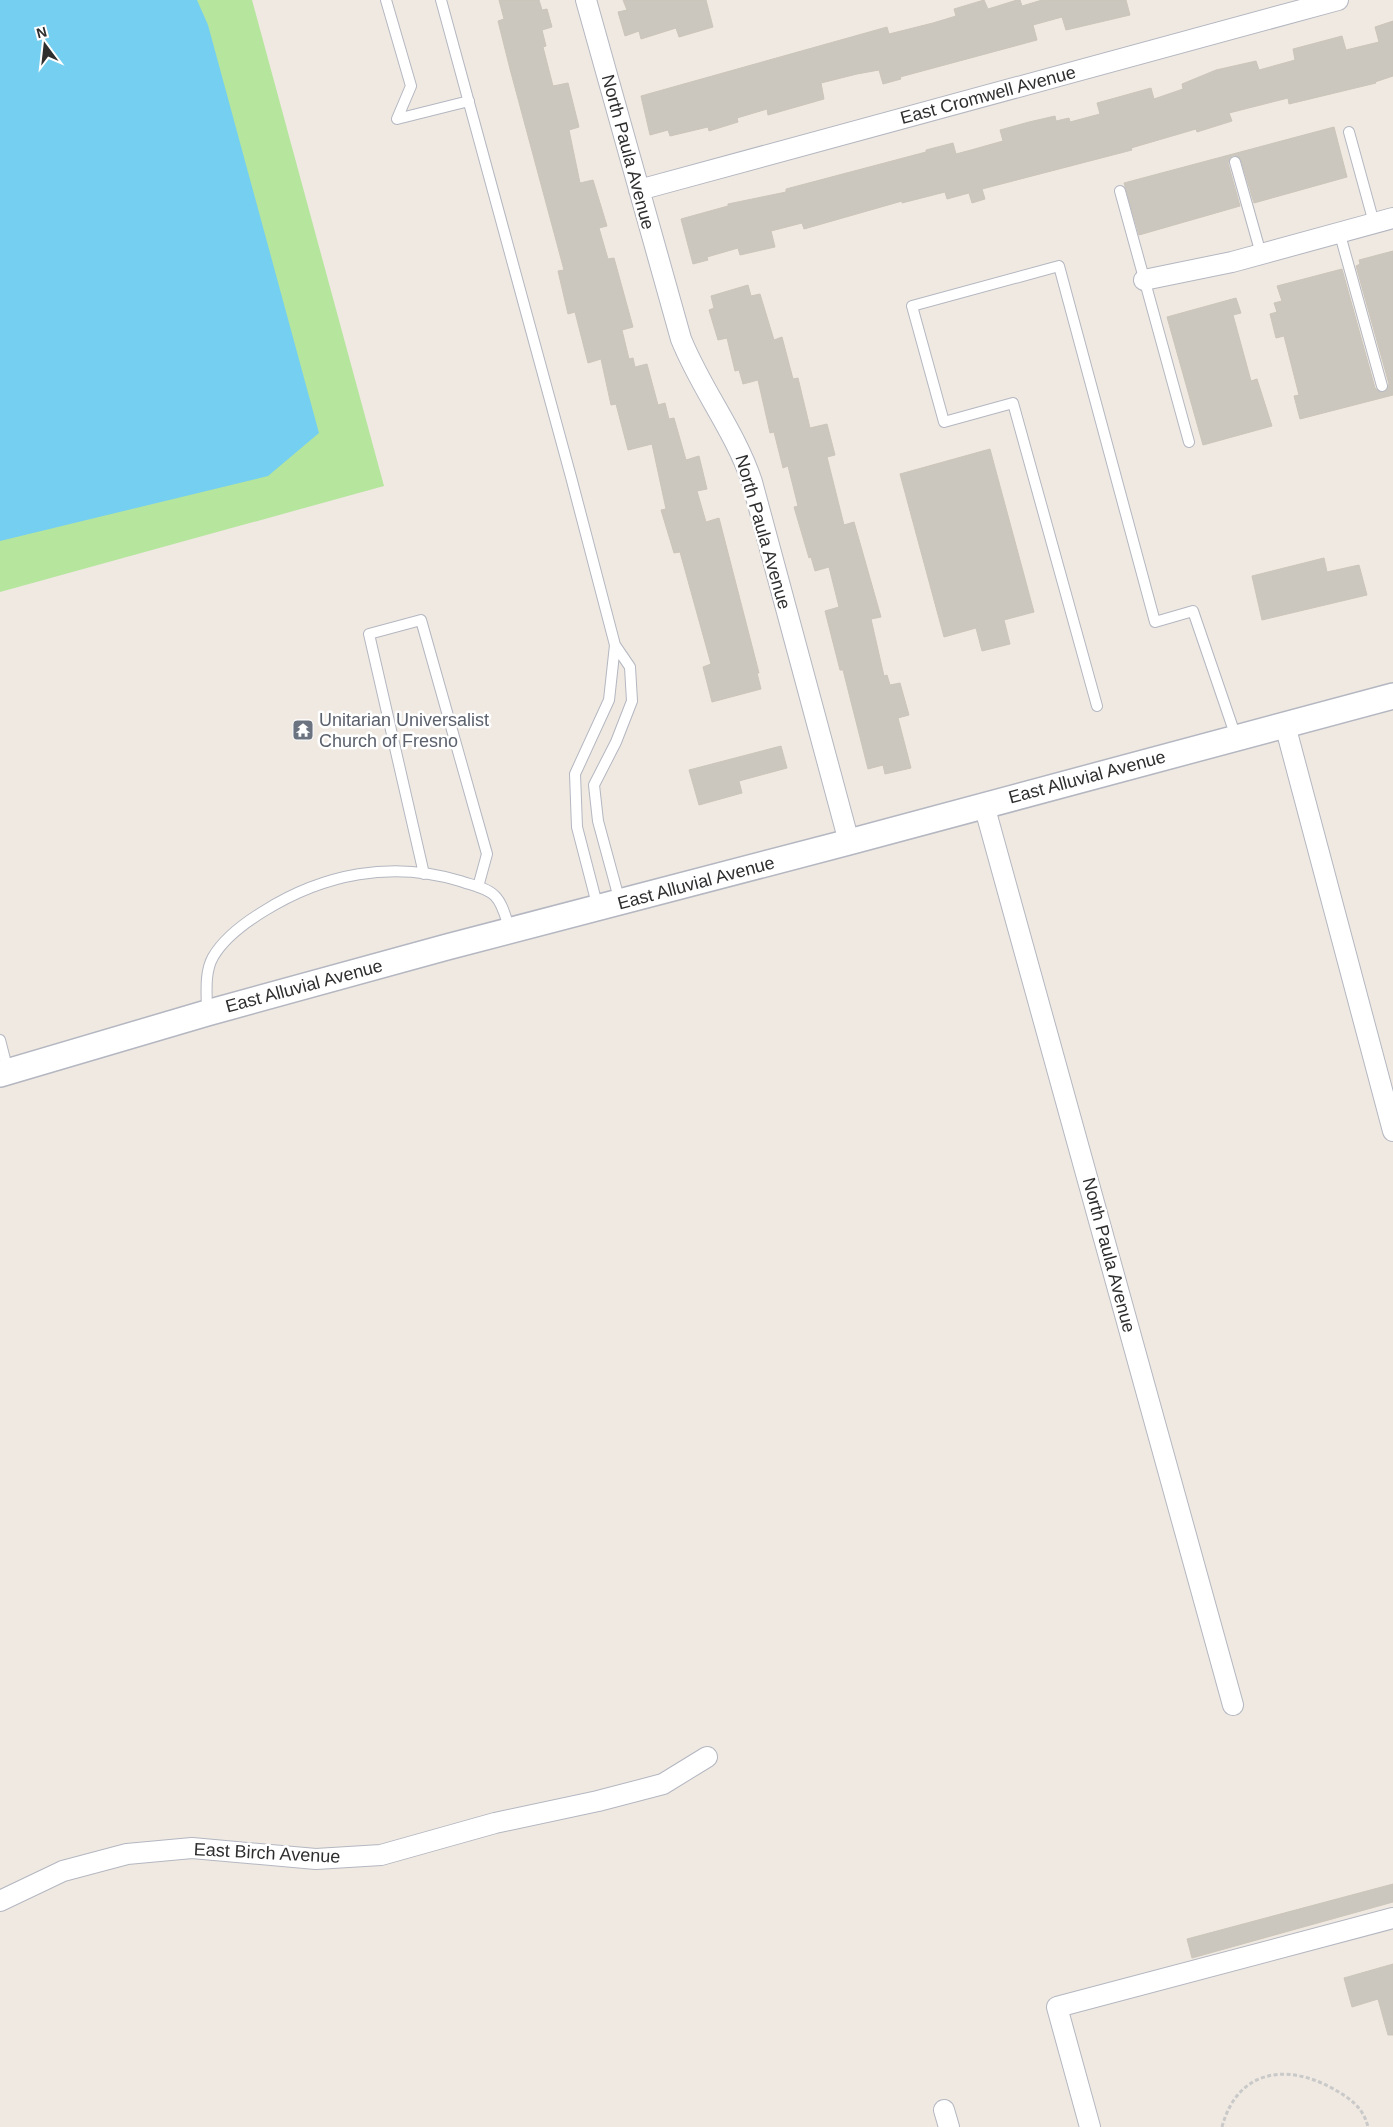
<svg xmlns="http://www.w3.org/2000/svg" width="1393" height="2127" viewBox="0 0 1393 2127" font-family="Helvetica,sans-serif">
  <rect width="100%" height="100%" fill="#efe9e1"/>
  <!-- green -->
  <path fill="#b6e59e" d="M0,0H252L384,486L0,592Z"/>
  <!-- water -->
  <path fill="#75cff0" d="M0,0H197L208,25L319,433L268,476L0,541Z"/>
  <!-- building -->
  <path fill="#cbc7bf" stroke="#cbc5ba" d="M499,0H539L542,10L547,9L552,27L542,30L546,46L543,47L553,86L568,83L579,127L569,130L580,183L593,180L607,226L599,228L608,259L614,258L633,327L622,330L629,359L633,358L635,367L647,364L658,405L665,403L669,419L674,418L686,460L699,456L707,489L697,491L706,522L719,518L759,673H757L761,689L712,702L703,667L711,664L680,552L674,553L661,510L666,509L652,444L628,450L616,404L611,405L601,359L588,363L575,312L568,314L558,271L564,270L510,69L498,21L504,19Z
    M623,0H706L713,27L679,37L676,28L641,39L639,31L625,36L618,12L627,10Z
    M984,0L988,9L1017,0H1020L1022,6L1042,0H1126L1130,15L1066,30L1062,17L1033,25L1037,40L900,77L901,79L883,84L879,70L857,74L821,83L824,99L768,115L767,109L737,118L738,122L709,131L708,127L670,136L668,130L650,135L641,96L887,27L889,34L933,23L956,16L954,9Z
    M1393,21V76L1375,82L1376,83L1289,104L1288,98L1229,113L1232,121L1197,132L1196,129L1131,148L1132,150L982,189L985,199L972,203L969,193L947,199L945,192L902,203V201L804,229L802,223L771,231L775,247L740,255L738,248L707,257L708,260L693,264L681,219L728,206V204L786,192V189L926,152V150L953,143L956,154L971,150L1003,141L1000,130L1029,122L1055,116L1056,121L1069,118L1070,122L1100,114L1097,103L1151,88L1154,99L1183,89L1182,84L1216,70L1256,61L1259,70L1295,60L1293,49L1312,44L1342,36L1346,50L1379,42L1375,27Z
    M1334,127L1347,177L1254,203L1241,160L1234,155L1230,158L1228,163L1240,206L1139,235L1124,183Z
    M1393,251V395L1300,419L1294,396L1299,395L1284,336L1276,338L1270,314L1277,312L1274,303L1282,301L1277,286L1342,269L1375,388L1380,392H1384L1389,384L1356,266L1360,264L1359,260Z
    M748,285L751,296L760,294L774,340L782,337L793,379L798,378L810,428L827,424L835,455L827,457L844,525L854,522L881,617L871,619L884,676L887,675L890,685L900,683L909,715L898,718L911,768L885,774L883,765L868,769L843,670H840L825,611L839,607L829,567L815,571L811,557L809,558L794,507L798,506L788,466L783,468L774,432L770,433L758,380L743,384L739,370L735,371L727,338L718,340L709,310L714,308L711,296Z
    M1236,298L1241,313L1233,315L1251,381L1257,379L1272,426L1203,445L1167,317Z
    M990,449L1034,612L1004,620L1010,644L982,651L976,628L944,637L900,474Z
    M1324,558L1327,572L1359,565L1367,595L1262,620L1252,576Z
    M781,746L787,768L739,781L742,793L699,805L689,770Z
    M1393,1884V1902L1192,1958L1187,1939Z
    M1393,1964V2035H1388L1378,1999L1352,2007L1344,1978Z"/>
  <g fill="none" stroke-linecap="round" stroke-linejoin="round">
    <!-- service casing -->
    <g stroke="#b4b7c1" stroke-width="12">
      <path id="service" d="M386,0L411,86L397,119L469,101
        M441,0L571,477L615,645
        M1349,132L1374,223
        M1235,162L1261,254
        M1120,191L1189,442
        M1339,231L1382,386
        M1097,706L1013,403L944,422L912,306L1059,266L1155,622L1193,611L1236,737
        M424,874L369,634L421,620L487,854L478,887
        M598,908L577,827L575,774L609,700L615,645L630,667L632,701L616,742L594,785L598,821L620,902
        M207,1013C207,994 204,973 213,957C224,938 246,922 264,911C323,874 392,860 460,881C471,885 486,887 495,896C503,904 506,919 510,930
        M0,1040L8,1071"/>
    </g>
    <!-- minor casing -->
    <g stroke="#b4b7c1" stroke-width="22">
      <path id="minor" d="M586,0L681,339C701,389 735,431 752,482L849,842
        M639,190L1338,0
        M1144,280L1232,262L1393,218
        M1285,725L1393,1131
        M984,805L1233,1705
        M0,1901L63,1871L127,1854L192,1848L316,1859L381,1855L495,1823L598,1801L663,1784L707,1757
        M944,2110L949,2127
        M1090,2127L1057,2007L1393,1918"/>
    </g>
    <!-- tertiary casing -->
    <g stroke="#b4b7c1" stroke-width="28">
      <path id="tertiary" d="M0,1074L207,1013L447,947L849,842L1393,696"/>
    </g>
    <!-- path -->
    <path stroke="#c9c9c9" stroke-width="3" stroke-dasharray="4 2.5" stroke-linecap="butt" d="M1222,2127C1237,2071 1284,2063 1330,2087C1348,2097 1363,2106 1368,2127"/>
    <!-- service -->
    <use href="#service" stroke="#fff" stroke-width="10"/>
    <!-- minor -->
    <use href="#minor" stroke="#fff" stroke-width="20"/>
    <!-- tertiary -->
    <use href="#tertiary" stroke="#fff" stroke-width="25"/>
  </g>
  <!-- icons -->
  <defs>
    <g id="temple-square" transform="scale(1.125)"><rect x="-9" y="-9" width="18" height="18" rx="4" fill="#6b7280" stroke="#fff"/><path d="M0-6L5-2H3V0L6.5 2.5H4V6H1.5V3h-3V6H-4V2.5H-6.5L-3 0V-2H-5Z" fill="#fff"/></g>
  </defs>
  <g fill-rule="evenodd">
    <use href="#temple-square" x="303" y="730"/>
  </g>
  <g text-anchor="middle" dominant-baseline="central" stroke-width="5" stroke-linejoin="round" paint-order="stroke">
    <!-- street labels -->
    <g font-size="18" fill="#2e2e2e" stroke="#fff">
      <text transform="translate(988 95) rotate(-15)">East Cromwell Avenue</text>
      <text transform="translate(628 152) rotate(75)">North Paula Avenue</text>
      <text transform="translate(763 532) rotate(74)">North Paula Avenue</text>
      <text transform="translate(1087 777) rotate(-15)">East Alluvial Avenue</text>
      <text transform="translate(696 883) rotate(-15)">East Alluvial Avenue</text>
      <text transform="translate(304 986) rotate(-15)">East Alluvial Avenue</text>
      <text transform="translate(1109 1255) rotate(75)">North Paula Avenue</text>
      <text transform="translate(267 1853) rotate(3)">East Birch Avenue</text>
    </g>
    <!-- worship labels -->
    <g font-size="18" fill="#5b616d" stroke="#fff" text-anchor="start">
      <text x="319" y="720">Unitarian Universalist<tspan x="319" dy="21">Church of Fresno</tspan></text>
    </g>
  </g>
  <!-- north arrow -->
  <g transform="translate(45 45) rotate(345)" stroke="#ffffff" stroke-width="4" paint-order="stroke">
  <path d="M0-4L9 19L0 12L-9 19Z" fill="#2e2e2e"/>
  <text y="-8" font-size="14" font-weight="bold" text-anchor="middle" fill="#2e2e2e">N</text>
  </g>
</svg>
